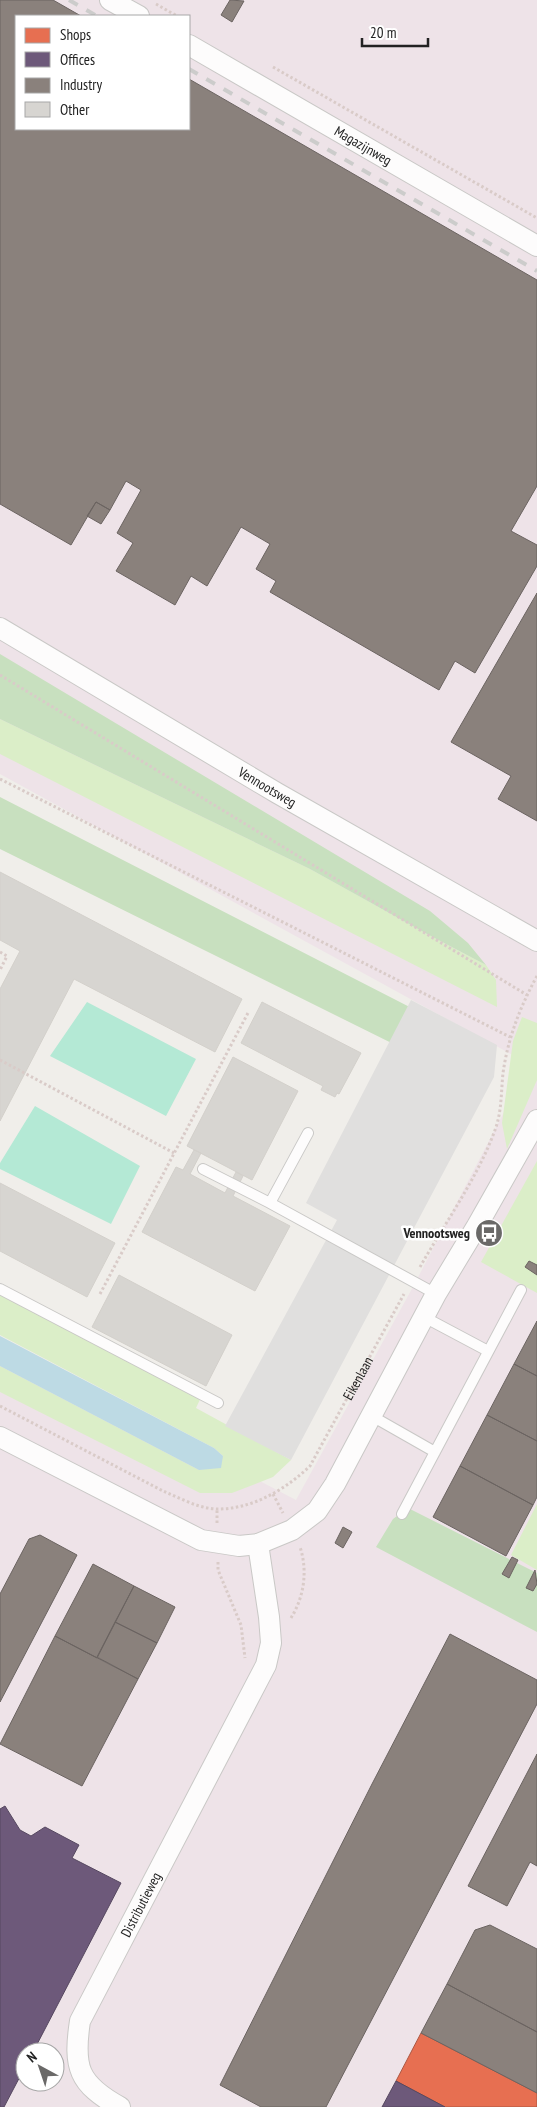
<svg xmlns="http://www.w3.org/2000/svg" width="537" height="2107" viewBox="0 0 537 2107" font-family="'PT Sans Narrow',sans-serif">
  <rect width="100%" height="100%" fill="#f0eeea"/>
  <!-- industrial -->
  <path fill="#eee3e8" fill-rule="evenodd" d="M0,0H537V2107H0V1345L296,1500L414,1285L529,1064L0,774ZM16,16H189V129H16ZM25,2052H55V2082H25Z"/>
  <!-- grass -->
  <path fill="#dbeec8" d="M0,719L310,869L427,934L486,965L496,980L497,1007L0,754Z
    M522,1017L537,1023V1080L507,1149L502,1123L513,1041Z
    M537,1161V1293L481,1262Z
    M0,1284L204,1391L196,1408L291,1460L273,1477L232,1493H200L0,1392V1366L199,1470L223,1456L214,1448L0,1335Z
    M537,1504V1570L511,1555Z"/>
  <!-- forest -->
  <path fill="#c8e0bf" d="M0,654L430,911L468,943L486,965L427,934L310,869L0,719Z
    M0,797L474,1040L450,1072L0,849Z
    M408,1508L537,1573V1632L376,1547L393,1519Z"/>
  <!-- pitch -->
  <path fill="#b4e9d5" d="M87,1002L196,1059L166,1116L50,1056Z
    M35,1106L140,1166L111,1224L0,1169V1163Z"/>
  <!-- parking -->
  <path fill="#e0dfde" d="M411,1000L497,1045L494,1077L291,1460L225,1426L337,1220L306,1203Z"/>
  <!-- water -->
  <path fill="#bddae4" d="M0,1336L214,1448L223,1456L221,1468L199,1470L0,1366Z"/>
  <!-- shops -->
  <path fill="#e76f51" stroke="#ac5843" d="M421,2033L537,2093V2107H445L396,2081Z"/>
  <!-- offices -->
  <path fill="#6d597a" stroke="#564860" d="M5,1806L20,1830L31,1836L45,1827L79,1845L72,1858L121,1883L33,2052H25V2067L4,2107H0V1809Z
    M396,2081L445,2107H382Z"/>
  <!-- industry -->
  <path fill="#8a817c" stroke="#6b6461" d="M0,0H53L81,16H16V129H189V79L537,280V486L511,531L537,545V566L475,673L455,661L439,690L270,592L276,581L256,569L270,544L241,527L207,586L191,576L175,605L116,571L133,543L117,533L141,490L126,481L110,510L96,502L71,545L0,504Z
    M230,0L244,1L232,22L221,15Z
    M96,502L110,510L101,524L87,516Z
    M537,593V821L498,799L511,776L451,742Z
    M529,1261L537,1265V1275L525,1267Z
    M537,1321V1376L514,1364Z
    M514,1364L537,1376V1441L487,1415Z
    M487,1415L537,1441V1497L533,1505L460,1466Z
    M460,1466L533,1505L506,1556L433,1517Z
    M343,1527L352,1532L343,1548L335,1543Z
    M40,1535L77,1555L0,1702V1594L29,1539Z
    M512,1557L518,1560L509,1578L502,1574Z
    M93,1564L134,1586L97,1658L55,1636Z
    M535,1570L537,1584L533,1591L526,1588Z
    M134,1586L175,1607L157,1643L115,1622Z
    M115,1622L157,1643L138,1679L97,1657Z
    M450,1634L537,1680V1704L326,2107H261L220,2085L372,1784Z
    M55,1636L138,1679L82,1786L0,1744Z
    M537,1754V1866L530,1862L507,1906L468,1886Z
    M490,1925L537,1949V2032L447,1984L475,1930Z
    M447,1984L537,2032V2093L421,2033Z"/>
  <!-- building -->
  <path fill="#d7d5d1" stroke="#d3d0cb" d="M0,872L242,999L215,1052L74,979L0,1121V989L20,951L0,940Z
    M262,1002L361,1053L339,1094L337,1093L335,1097L321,1090L323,1086L241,1043Z
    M233,1057L298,1091L252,1180L187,1146Z
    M194,1150L201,1153L190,1174L225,1193L236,1172L243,1176L233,1196L290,1226L255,1291L142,1232L176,1167L183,1170Z
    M0,1183L115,1243L87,1297L0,1251Z
    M119,1275L232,1335L206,1386L92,1327Z"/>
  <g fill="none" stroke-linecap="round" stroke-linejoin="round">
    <!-- lane casing -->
    <g stroke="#c9c8c6" stroke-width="12">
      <path id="lane" d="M308,1133L270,1203L436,1294
        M203,1169L270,1203
        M0,1289L218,1403
        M424,1317L488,1351
        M370,1415L435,1452
        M402,1514L521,1290"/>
    </g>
    <!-- street casing -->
    <g stroke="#c9c8c6" stroke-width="22">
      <g id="street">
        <path d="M110,0L139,16"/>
        <path id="s2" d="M189,45L537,246"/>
        <path id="s3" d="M0,628L277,793L537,941"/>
        <path d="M0,1437L201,1540L239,1546L258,1544L292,1530L317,1511L335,1484L436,1294L477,1226L537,1120"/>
        <path id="s4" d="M120,2107C78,2084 73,2067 80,2021L266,1665L271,1643L269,1617L258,1544"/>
      </g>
    </g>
    <!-- path -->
    <g stroke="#d9cbc8" stroke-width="3" stroke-dasharray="2.5 2.5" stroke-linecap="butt">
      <path d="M156,4L177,16"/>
      <path d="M273,67L537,218"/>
      <path d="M0,675L527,995"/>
      <path d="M0,779L510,1037"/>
      <path d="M0,952L7,956L0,970"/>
      <path d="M0,1060L174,1153"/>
      <path d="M420,1267C445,1223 478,1177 495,1130C502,1111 501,1092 503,1073C508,1038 520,1007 537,976"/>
      <path d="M100,1294L249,1011"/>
      <path id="s1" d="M0,1406L163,1491C180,1498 199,1509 218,1509C253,1509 286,1489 310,1466L404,1294"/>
      <path d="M273,1494L283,1513"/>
      <path d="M217,1523V1509"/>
      <path d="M218,1562V1570L241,1625L245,1658"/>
      <path d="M291,1618C304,1597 308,1571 300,1547"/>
    </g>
    <!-- lane -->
    <use href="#lane" stroke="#fdfcfc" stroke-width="10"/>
    <!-- street -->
    <use href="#street" stroke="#fdfcfc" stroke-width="20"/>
    <!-- rail -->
    <path stroke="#cccccb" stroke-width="4" stroke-dasharray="10 10" stroke-linecap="butt" d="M69,0L97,16
      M189,69L537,271"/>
  </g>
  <!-- icons -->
  <defs>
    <g id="bus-disc" transform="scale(1.4375)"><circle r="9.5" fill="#6a6968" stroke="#fff"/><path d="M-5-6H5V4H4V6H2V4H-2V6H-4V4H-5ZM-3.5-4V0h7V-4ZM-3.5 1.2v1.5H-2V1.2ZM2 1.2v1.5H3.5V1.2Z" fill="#fff"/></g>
  </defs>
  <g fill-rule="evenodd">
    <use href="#bus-disc" x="489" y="1233"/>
  </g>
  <g text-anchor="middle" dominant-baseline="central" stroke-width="5" stroke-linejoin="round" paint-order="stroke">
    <!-- street labels -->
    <g font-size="14" fill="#222" stroke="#fff">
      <text stroke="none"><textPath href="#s2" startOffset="201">Magazijnweg</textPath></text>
      <text stroke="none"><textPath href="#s3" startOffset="311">Vennootsweg</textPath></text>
      <text stroke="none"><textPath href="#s1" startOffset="446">Eikenlaan</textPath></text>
      <text stroke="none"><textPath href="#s4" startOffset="236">Distributieweg</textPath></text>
    </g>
    <!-- poi labels -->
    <g font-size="14" font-weight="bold" fill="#222" stroke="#fff" text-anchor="end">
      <text x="470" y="1233">Vennootsweg</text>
    </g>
  </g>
  <!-- legend -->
  <rect x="15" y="15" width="175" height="115" fill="#ffffff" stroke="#a7a7a7"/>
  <rect x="25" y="28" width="25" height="15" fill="#e76f51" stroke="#a7a7a7"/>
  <text x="60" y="40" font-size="15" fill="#222222">Shops</text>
  <rect x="25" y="52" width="25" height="15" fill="#6d597a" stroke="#a7a7a7"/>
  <text x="60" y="65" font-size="15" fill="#222222">Offices</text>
  <rect x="25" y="78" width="25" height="15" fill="#8a817c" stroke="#a7a7a7"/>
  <text x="60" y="90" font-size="15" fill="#222222">Industry</text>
  <rect x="25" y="102" width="25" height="15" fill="#d7d5d1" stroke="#a7a7a7"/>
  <text x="60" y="115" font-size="15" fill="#222222">Other</text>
  <!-- north arrow -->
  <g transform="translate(40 2067) rotate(320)"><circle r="24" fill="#ffffff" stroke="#a7a7a7"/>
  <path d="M0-4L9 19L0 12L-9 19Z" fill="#6a6968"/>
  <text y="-8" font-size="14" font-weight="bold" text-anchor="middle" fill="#222222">N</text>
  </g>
  <!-- scale -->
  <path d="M362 38v8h66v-8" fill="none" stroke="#222222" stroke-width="2.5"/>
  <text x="370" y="38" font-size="15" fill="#222222" stroke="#ffffff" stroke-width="4" paint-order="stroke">20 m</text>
</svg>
